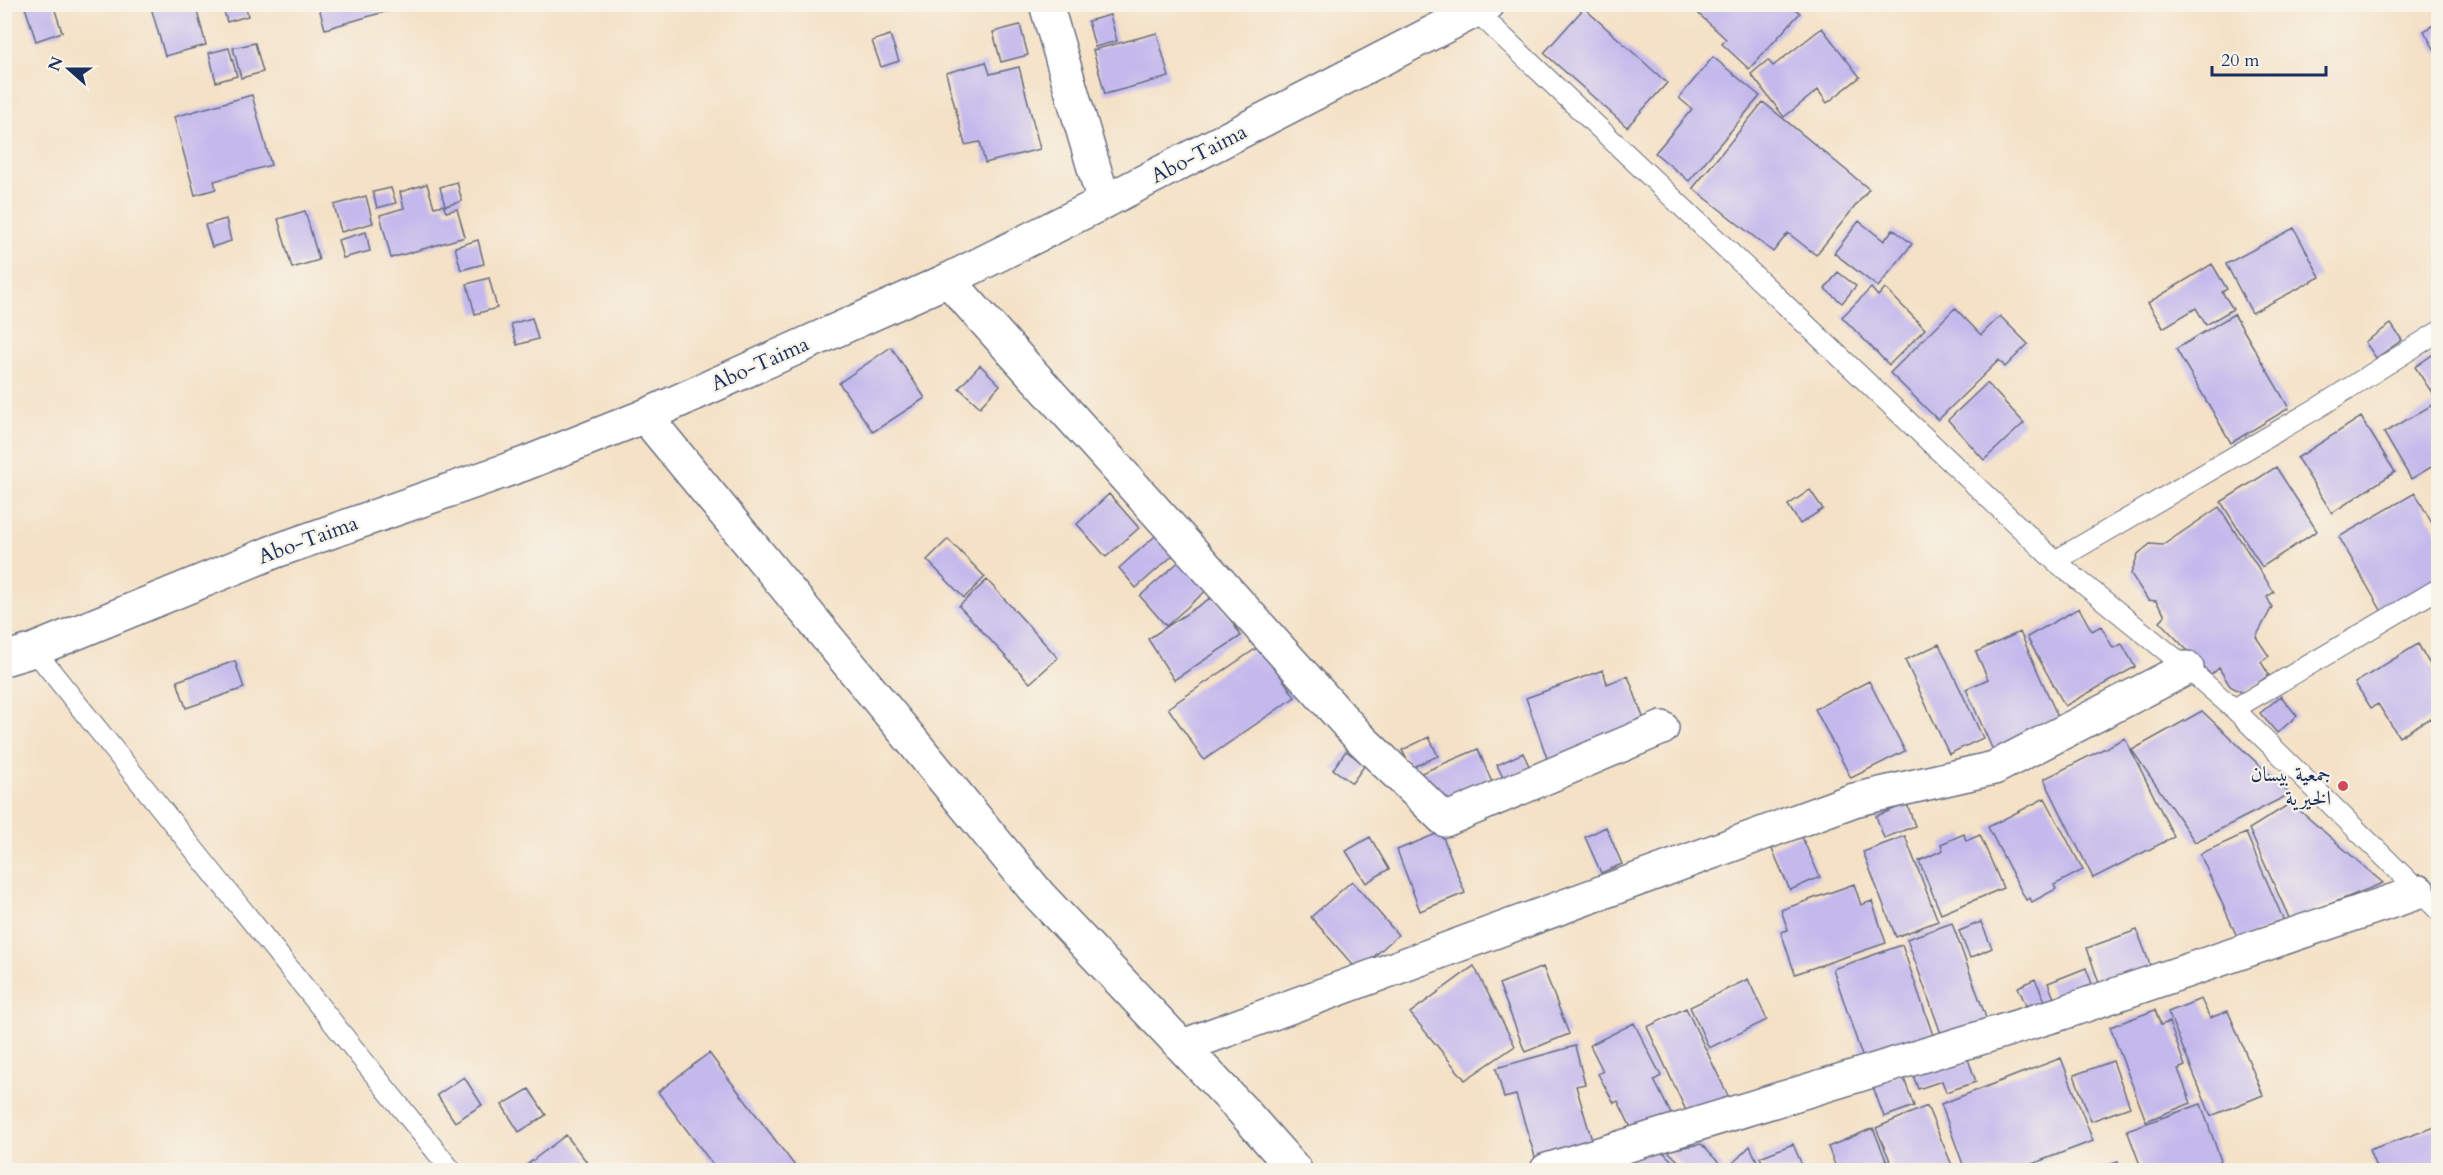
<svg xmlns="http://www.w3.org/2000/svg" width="2443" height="1175" viewBox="0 0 2443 1175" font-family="Cardo,Amiri,serif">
  <rect width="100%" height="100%" fill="#f7f3e8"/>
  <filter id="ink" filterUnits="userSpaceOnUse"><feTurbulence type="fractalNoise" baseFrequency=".0167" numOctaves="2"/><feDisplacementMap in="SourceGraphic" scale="12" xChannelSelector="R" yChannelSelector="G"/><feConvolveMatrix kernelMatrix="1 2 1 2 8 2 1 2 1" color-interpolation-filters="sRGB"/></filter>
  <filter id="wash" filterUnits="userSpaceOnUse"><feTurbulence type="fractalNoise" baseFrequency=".008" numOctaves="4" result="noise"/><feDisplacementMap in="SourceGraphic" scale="24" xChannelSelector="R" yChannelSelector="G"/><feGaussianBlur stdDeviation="1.35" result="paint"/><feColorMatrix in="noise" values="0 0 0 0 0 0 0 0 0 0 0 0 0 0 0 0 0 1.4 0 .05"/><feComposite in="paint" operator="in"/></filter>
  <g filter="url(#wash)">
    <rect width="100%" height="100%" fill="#f4e1c6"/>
    <g id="blocks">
      <!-- building -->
      <path fill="#c4b9ec" d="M24,4H53L62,32L36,41Z
        M150,4H195L206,45L165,56Z
        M222,4H245L248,16L227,22Z
        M318,4H397L398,8L325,29Z
        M1688,4H1790L1800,13L1749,69L1722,44L1726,39Z
        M1584,8L1667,83L1627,127L1544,53Z
        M1110,15L1117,41L1095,47L1088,21Z
        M2438,22V53L2437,54L2424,31Z
        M1020,25L1028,55L1001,62L993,32Z
        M1822,28L1860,77L1827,103L1818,90L1784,117L1751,74L1768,60L1773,66Z
        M1157,33L1169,77L1105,94L1093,50Z
        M890,35L899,61L881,67L872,41Z
        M255,43L263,72L241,78L233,48Z
        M229,48L237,76L216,82L209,53Z
        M1713,57L1760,96L1689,181L1655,153L1692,109L1679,98Z
        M986,62L990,74L1019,67L1040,149L985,163L980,142L965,145L946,73Z
        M4,68H7L10,91L4,92Z
        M252,95L271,165L214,181L216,189L195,195L174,117Z
        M1763,102L1869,189L1816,255L1788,233L1773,252L1693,188Z
        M457,182L462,201L445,206L440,187Z
        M427,184L434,207L443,205L446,212L457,209L465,237L391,258L380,215L404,208L400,192Z
        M391,188L396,203L377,208L373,192Z
        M366,196L373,223L341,232L334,205Z
        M305,211L319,260L292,268L278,219Z
        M226,219L231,241L212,247L205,225Z
        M1859,221L1884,241L1893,229L1912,244L1878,287L1834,253Z
        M2294,228L2320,277L2252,313L2226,264Z
        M366,232L370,251L343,258L338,240Z
        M478,240L484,264L461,270L455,247Z
        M2212,264L2227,289L2222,292L2233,309L2206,325L2196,308L2163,328L2148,303Z
        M1838,272L1856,286L1842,303L1825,289Z
        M489,278L497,308L475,314L467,284Z
        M1871,288L1878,296L1885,288L1925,329L1889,365L1842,317Z
        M1955,308L1981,335L2000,316L2028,344L2005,367L1999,360L1938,420L1890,373Z
        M2234,314L2289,408L2231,443L2176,349Z
        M532,318L538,339L517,345L511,324Z
        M2391,324L2402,340L2376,358L2365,342Z
        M891,347L925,398L873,432L839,383Z
        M2438,351V393L2434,396L2415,367Z
        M980,365L1000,385L980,407L959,388Z
        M1987,383L2024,423L1984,460L1948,420Z
        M2432,405L2438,417V463L2411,479L2384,433Z
        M2361,417L2395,472L2332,513L2297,458Z
        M2276,467L2317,531L2262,567L2221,502Z
        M1810,490L1823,509L1800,524L1788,505Z
        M2415,493L2438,534V586L2385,617L2339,537Z
        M1109,494L1139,528L1106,557L1077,524Z
        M2219,507L2274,592L2267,597L2272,607L2256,637L2269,656L2261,662L2269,675L2243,693L2230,686L2219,668L2211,675L2160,622L2165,615L2156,601L2148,600L2131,574L2138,554L2150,544L2163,545Z
        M1162,530L1179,550L1136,588L1119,568Z
        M948,539L985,577L964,598L927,560Z
        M1182,559L1208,589L1166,626L1140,596Z
        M987,580L1058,658L1030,683L959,606Z
        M1215,595L1241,636L1174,680L1148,639Z
        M2079,608L2092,631L2101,626L2113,648L2122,644L2135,667L2065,706L2027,637Z
        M2020,632L2061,724L1995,755L1966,689L1988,679L1976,652Z
        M1939,644L1983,738L1949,754L1905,660Z
        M2418,644L2438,678V724L2436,726L2430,718L2399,737L2378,704L2371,708L2355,683Z
        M1260,646L1295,697L1204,760L1168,708Z
        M235,661L244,688L186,708L177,681Z
        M1603,670L1607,684L1628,676L1646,725L1548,761L1526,698Z
        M1869,681L1905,751L1851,778L1815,709Z
        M2281,696L2297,716L2277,733L2260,713Z
        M2202,711L2290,794L2195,842L2132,750Z
        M1429,737L1438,756L1411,768L1402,750Z
        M2125,738L2174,837L2093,878L2044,779Z
        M1478,749L1493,785L1445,806L1419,774Z
        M1346,751L1365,765L1352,783L1333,769Z
        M1523,753L1530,768L1504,780L1497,765Z
        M2045,798L2083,870L2054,885L2056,889L2032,902L2030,898L2026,900L1988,827Z
        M2291,803L2383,883L2290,920L2249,829Z
        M1907,804L1915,826L1884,838L1876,816Z
        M1606,827L1622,864L1601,873L1585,837Z
        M1441,832L1465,893L1420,911L1397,850Z
        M2246,833L2284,921L2239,941L2200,854Z
        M1964,834L1966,841L1980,835L2003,888L1941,914L1919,861L1943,850L1941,844Z
        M1801,835L1820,877L1790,890L1771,847Z
        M1905,836L1938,921L1896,937L1863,852Z
        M1370,837L1389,869L1366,883L1346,851Z
        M1352,881L1398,935L1358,971L1311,917Z
        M1854,884L1861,905L1872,901L1886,943L1795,974L1781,932L1788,930L1781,910Z
        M1981,922L1992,948L1970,958L1959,931Z
        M1952,923L1989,1026L1944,1042L1907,939Z
        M2137,930L2152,970L2101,989L2087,948Z
        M1902,945L1936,1044L1866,1068L1833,969Z
        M1474,966L1515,1046L1465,1080L1410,1013Z
        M1543,967L1569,1034L1525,1052L1499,984Z
        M2086,968L2095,992L2057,1006L2048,983Z
        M1748,979L1767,1020L1709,1048L1690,1007Z
        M2035,979L2047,1005L2029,1012L2018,987Z
        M2201,999L2210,1018L2228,1011L2263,1095L2211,1116L2168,1012Z
        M1686,1008L1729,1098L1689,1117L1647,1027Z
        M2155,1010L2161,1025L2169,1022L2185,1066L2178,1069L2191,1103L2146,1121L2110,1027Z
        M1634,1023L1661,1076L1654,1080L1672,1116L1635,1136L1618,1101L1614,1103L1598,1074L1603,1071L1590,1045Z
        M1575,1046L1585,1084L1576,1086L1593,1144L1536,1160L1516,1095L1504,1098L1496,1068Z
        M709,1053L798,1170H717L658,1092Z
        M1967,1056L1976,1082L1946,1092L1942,1081L1918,1089L1913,1075Z
        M2061,1058L2093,1141L2016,1170H1965L1941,1104Z
        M2113,1061L2130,1107L2091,1121L2074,1075Z
        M1902,1073L1914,1106L1884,1117L1872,1084Z
        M464,1077L482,1105L455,1122L437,1095Z
        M529,1089L546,1115L519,1132L502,1105Z
        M2201,1104L2221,1161L2194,1170H2142L2127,1130Z
        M1927,1106L1954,1170H1894L1876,1128Z
        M2438,1126V1170H2377L2369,1150Z
        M1873,1128L1890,1170H1837L1828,1147Z
        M566,1135L593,1170H520Z
        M1701,1144L1726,1170L1750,1146L1761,1170H1687L1667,1150Z
        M1793,1144L1804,1170H1765L1760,1157Z
        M1661,1150L1681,1170H1595Z
        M2118,1162L2120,1170H2092Z"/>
    </g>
  </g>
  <g filter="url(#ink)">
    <use href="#blocks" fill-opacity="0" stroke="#676d82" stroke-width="1.5"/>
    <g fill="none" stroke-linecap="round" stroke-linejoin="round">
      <!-- service casing -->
      <g stroke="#676d82" stroke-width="22">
        <path id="service" d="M1477,12L2055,561L2187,668L2234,709L2438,910
          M2055,561L2319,407L2438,332
          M34,650L451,1170
          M2234,709L2438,589"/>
      </g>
      <!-- minor casing -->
      <g stroke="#676d82" stroke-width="36">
        <path id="minor" d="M1046,4L1104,202
          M948,280L1358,736L1445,820L1662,728
          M645,416L1039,895L1243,1111L1295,1170
          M1183,1046L1854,800L1994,768L2187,668
          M1547,1170L2062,1013L2419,892"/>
      </g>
      <!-- tertiary casing -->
      <g stroke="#676d82" stroke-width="36">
        <path id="tertiary" d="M4,659L34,650L273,552L524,464L645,416L948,280L1104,202L1488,4"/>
      </g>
      <!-- service -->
      <use href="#service" stroke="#fff" stroke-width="20"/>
      <!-- minor -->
      <use href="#minor" stroke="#fff" stroke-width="33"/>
      <!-- tertiary -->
      <use href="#tertiary" stroke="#fff" stroke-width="33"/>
    </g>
  </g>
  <!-- markers -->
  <circle fill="#d1495b" stroke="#f7f3e8" stroke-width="2" cx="2343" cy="786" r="6"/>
  <g text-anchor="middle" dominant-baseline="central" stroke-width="4.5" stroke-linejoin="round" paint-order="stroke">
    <!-- street labels -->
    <g font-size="21" fill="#1b2f5e" stroke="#f7f3e8">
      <text transform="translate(1199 154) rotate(-27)">Abo-Taima</text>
      <text transform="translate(760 364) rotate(-24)">Abo-Taima</text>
      <text transform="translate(308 540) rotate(-20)">Abo-Taima</text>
    </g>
    <!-- poi labels -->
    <g font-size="21" fill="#1b2f5e" stroke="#f7f3e8" text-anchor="end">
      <text x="2331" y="774">جمعية بيسان<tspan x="2331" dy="24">الخيرية</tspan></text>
    </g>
  </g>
  <!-- margin -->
  <rect width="2443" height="1175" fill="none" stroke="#f7f3e8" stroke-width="24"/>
  <!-- north arrow -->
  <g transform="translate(69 69) rotate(291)" stroke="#f7f3e8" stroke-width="4.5" paint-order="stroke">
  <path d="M0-4.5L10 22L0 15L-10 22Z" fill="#1b2f5e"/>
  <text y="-9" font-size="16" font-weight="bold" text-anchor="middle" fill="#1b2f5e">N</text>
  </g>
  <!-- scale -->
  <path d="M2212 66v9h114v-9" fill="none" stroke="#1b2f5e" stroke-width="3"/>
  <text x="2221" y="66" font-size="18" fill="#1b2f5e" stroke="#f7f3e8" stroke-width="4.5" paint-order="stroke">20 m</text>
</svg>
